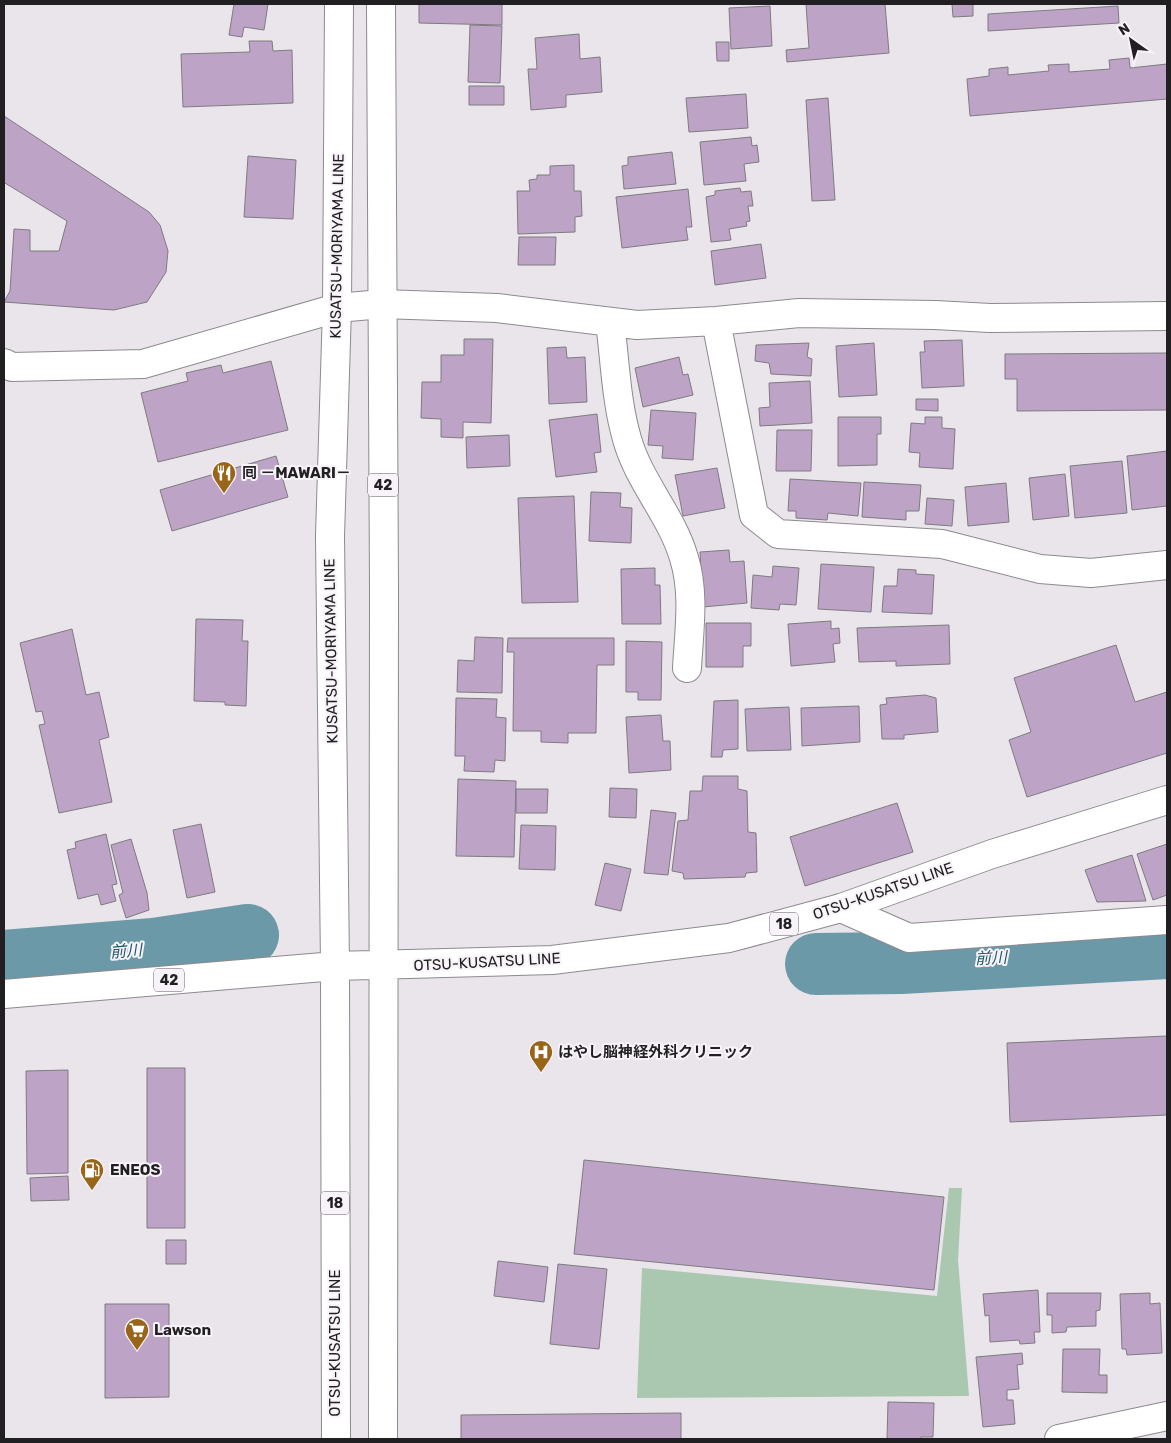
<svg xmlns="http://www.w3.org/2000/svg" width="1171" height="1443" viewBox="0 0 1171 1443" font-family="Rubik,'Noto Sans JP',sans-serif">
  <rect width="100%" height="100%" fill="#e9e5eb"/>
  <!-- green -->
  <path fill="#a9c8af" d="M949,1188H962L958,1260L969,1396L637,1398L642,1268L937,1296Z"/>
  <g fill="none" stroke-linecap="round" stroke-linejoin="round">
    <!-- river -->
    <path stroke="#6b99a8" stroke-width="62" d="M4,961L154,949L248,935
      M816,964L901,963L1167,948"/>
  </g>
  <!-- building -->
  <path fill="#bda4c6" stroke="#7e7b80" d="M234,4H268L264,30L244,27L242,37L229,35Z
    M419,4H502V25L419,23Z
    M806,4H885L889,53L787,62L786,50L809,48Z
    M952,4H973V16L953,17Z
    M770,6L772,46L731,49L729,8Z
    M1118,6L1119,23L988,31V14Z
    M470,25L502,26L500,83L468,82Z
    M579,34L580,59L600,57L602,92L566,95V107L531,110L528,69H537L535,38Z
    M249,41H272L273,51L292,50L293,103L183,107L181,54L250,52Z
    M716,42H729V61H717Z
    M1129,58L1130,68L1167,64V99L970,116L967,79L989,76V69L1008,67V75L1049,71L1048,65L1069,64V72L1110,69L1109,60Z
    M469,86H504V105H469Z
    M746,94L748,128L689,132L686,98Z
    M828,98L835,200L812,201L806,100Z
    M4,116L149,212L160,225L168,251L166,272L147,302L114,310L4,302L10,291L14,229L30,230V251H59L67,221L5,183L4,186Z
    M751,137L752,146L757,145L759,162L744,164L746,181L704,185L700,142Z
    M672,152L676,184L624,189L622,166L628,165V157Z
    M248,156L296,160L293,219L244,217Z
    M574,165V191H581L582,216L575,217V232L518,234L517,191H530L529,180L537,179V175H550V166Z
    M740,188L741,192L751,191L753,206H748L750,221L746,222L747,226L729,229L731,240L711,242L706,197L715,195V191Z
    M688,189L692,227H686L688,240L622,248L616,197Z
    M519,237H556L555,265H518Z
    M761,244L766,278L715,285L711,251Z
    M464,339H493L491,423L463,422V438L441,437V419L421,418L422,382H441V355H464Z
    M962,340L964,386L922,388L920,352H925L924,341Z
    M809,343L807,357L812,359L811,376L771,374L769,363L755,361L756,345Z
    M874,343L877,395L839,397L836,346Z
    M566,347L567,358L585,357L587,402L549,404L547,348Z
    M1167,353V410L1017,411V379H1005V354Z
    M679,357L683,375L688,374L693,395L643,407L635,368Z
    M271,361L288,430L158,462L141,393L188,381L186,373L221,365L223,373Z
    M810,381L812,423L760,426L759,408L770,407L769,383Z
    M916,399H938V411L916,410Z
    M651,410L696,413L693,460L662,458L663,446L648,445Z
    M597,414L601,452L594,453L597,472L556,477L549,420Z
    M838,417H881V434H877V465L838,466Z
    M925,417H942V428L955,429L953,469L919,467L920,453L909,452L911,423L925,424Z
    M777,430H812L811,471H776Z
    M509,435L510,466L467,468L466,437Z
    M1167,451V506L1132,510L1127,456Z
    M276,456L288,497L172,531L160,490Z
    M1122,461L1127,513L1075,518L1070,466Z
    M717,468L725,508L683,516L675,475Z
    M1065,474L1069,516L1033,520L1029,478Z
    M790,479L861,483L858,516L828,513L827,520L796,518V511H788Z
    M864,482L921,485L919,511H906V520L862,517Z
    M1006,483L1009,522L968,526L965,487Z
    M591,492L621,493L620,507L632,508L631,543L589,541Z
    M574,496L578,602L522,603L518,498Z
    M927,498L954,500L952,526L925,524Z
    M729,550L730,562L744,561L747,603L703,607L700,552Z
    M821,564L874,567L871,612L818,609Z
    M773,566L799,568L796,605L780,604L779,610L751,608L753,575L772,577Z
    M655,568V585H660L661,624H622L621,569Z
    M898,569L916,570V574L934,575L932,614L882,612L884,586H897Z
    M196,619L243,620L242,641H248L246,706L225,705V702L194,701Z
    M831,621V629L839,628L840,643L833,644L835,662L791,666L788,624Z
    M706,623H751V646H743V667H706Z
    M949,625L950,664L896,666V661L859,662L857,628Z
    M72,629L86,695L99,692L109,737L99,740L112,802L59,813L39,725L45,724L42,711L36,712L20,643Z
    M475,637L503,638L502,693L457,692L458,660L474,661Z
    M508,638H614V665H597L596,733H568V743L541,742V731H513L514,652H507Z
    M626,641L662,642L661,700H638V692H626Z
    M1116,645L1135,702L1167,692V753L1027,797L1009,740L1031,732L1014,678Z
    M925,695L936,698L938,732L904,735V739H882L880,705L887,704L886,698Z
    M456,698L497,699L496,717L506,718L505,761L495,760L494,772L464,771L465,756H455Z
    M738,700V749L723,750L722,757H711L714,701Z
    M859,706L860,742L802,746L801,708Z
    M789,707L791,750L747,751L745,709Z
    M661,715L663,741H670L671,770L629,773L626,717Z
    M703,776H738V789L747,791L748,832L756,833L757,872L746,873L745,877L684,879L683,873L672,871L678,821L688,820L690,791H702Z
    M458,779L516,781L514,857L456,856Z
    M610,788L637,789L636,818L609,817Z
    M516,789H548L547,813H516Z
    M897,803L913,852L805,886L790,837Z
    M651,810L676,813L668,875L644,873Z
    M201,824L215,892L187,898L173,830Z
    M521,825L556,826L555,870L519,869Z
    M106,834L117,884L112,885L116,901L101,905L98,894L78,899L67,850L76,848L75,842Z
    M131,839L147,893L149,910L126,918L119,895L123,893L111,845Z
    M1167,844V895L1153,900L1137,854Z
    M1132,855L1146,901L1097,902L1085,870Z
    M605,863L631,869L621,911L595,905Z
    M1167,1036V1115L1010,1122L1007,1043Z
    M147,1068H185V1228H147Z
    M68,1070V1173L27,1174L26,1071Z
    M584,1160L944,1197L934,1290L574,1254Z
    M68,1176L69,1200L31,1201L30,1178Z
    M166,1240H186V1264H166Z
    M498,1261L548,1267L544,1302L494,1296Z
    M558,1264L607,1269L599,1349L550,1344Z
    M1038,1290L1040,1332H1034L1035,1343L1020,1344L1019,1340L990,1342L989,1315L985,1316L983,1294Z
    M1047,1293H1101L1100,1310L1096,1311V1326L1067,1327L1066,1332L1052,1333V1315H1047Z
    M1150,1293V1304L1160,1303L1162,1353L1127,1355L1126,1349H1122L1120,1294Z
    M105,1304H169V1397L105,1398Z
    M1063,1349H1100L1099,1375H1107V1393L1062,1392Z
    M1022,1353L1023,1364L1017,1365L1019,1389L1007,1390V1400H1013L1015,1424L983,1427L976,1357Z
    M888,1402L934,1403L933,1437H921V1439H887Z
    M681,1413V1439H461V1415Z"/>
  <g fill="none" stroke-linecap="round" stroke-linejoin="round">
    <!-- minor casing -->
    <g stroke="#8d8a8f" stroke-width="30">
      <path id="minor" d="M716,321L754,515L778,534L942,544L1040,569L1091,573L1167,565
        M610,322C615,361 616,401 627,439C639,482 672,516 684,558C695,593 689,632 687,668
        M4,363L12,367L143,364L337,308L382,304L497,308L637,325L716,321L799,313L935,315L990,318L1167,316
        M841,908L909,938L1167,920
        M1059,1439L1167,1416"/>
    </g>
    <!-- major casing -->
    <g stroke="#8d8a8f" stroke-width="30">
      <path id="major" d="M381,4L384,588L383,1439
        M4,994L335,966L552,960L729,938L841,908L992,854L1167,800
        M336,1439L335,966L330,536L337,308L339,4"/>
    </g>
    <!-- minor -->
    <use href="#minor" stroke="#fff" stroke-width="28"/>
    <!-- major -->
    <use href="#major" stroke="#fff" stroke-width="28"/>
  </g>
  <!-- icons -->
  <defs>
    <g id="restaurant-pin" transform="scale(1.25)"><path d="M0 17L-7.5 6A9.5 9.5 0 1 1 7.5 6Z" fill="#986519" stroke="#f7f3f8"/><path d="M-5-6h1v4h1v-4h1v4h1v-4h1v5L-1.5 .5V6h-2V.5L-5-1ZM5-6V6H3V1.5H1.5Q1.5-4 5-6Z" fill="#fff"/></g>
    <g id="hospital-pin" transform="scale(1.25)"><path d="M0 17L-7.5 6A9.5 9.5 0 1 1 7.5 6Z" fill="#986519" stroke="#f7f3f8"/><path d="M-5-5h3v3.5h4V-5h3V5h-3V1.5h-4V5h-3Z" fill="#fff"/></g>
    <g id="fuel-pin" transform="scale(1.25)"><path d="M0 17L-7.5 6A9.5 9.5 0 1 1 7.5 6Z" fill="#986519" stroke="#f7f3f8"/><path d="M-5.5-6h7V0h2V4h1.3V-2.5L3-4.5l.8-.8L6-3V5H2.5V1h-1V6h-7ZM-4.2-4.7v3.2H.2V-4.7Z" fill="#fff"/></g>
    <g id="supermarket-pin" transform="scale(1.25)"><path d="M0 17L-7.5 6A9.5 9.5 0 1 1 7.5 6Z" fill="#986519" stroke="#f7f3f8"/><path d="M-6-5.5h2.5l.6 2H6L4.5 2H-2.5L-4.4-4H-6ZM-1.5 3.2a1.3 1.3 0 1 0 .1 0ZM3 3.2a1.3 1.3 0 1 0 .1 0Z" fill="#fff"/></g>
  </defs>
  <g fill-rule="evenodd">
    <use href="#restaurant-pin" x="224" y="473"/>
    <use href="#hospital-pin" x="541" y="1052"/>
    <use href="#fuel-pin" x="92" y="1170"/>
    <use href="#supermarket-pin" x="137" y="1330"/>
  </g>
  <g text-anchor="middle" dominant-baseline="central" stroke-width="4" stroke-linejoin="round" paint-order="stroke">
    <!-- shield labels -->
    <g fill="#f7f3f8" stroke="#615f62" stroke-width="1">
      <rect x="368" y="473.5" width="30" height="23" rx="4"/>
      <rect x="770" y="912.5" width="28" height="23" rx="4"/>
      <rect x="154" y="968.5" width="30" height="23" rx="4"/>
      <rect x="321" y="1191.5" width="28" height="23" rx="4"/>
    </g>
    <g font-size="14" font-weight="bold" fill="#211f21">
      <text x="383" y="485">42</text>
      <text x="784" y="924">18</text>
      <text x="169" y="980">42</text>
      <text x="335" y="1203">18</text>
    </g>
    <!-- street labels -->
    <g font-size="15" fill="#211f21" stroke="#f7f3f8">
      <text transform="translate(337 246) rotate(-89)">KUSATSU-MORIYAMA LINE</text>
      <text transform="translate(331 651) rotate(-91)">KUSATSU-MORIYAMA LINE</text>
      <text transform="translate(883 891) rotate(-19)">OTSU-KUSATSU LINE</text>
      <text transform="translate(487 962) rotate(-3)">OTSU-KUSATSU LINE</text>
      <text transform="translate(335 1343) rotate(-90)">OTSU-KUSATSU LINE</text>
    </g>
    <!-- poi labels -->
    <g font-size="15" font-weight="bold" fill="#211f21" stroke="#f7f3f8" text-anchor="start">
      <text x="242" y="473">囘 －MAWARI－</text>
      <text x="558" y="1052">はやし脳神経外科クリニック</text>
      <text x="110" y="1170">ENEOS</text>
      <text x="154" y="1330">Lawson</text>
    </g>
    <!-- water labels -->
    <g font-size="16" font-style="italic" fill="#1b596b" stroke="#f7f3f8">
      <text transform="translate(126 951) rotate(-5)">前川</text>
      <text transform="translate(991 958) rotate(-3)">前川</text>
    </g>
  </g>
  <!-- border -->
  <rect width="1171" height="1443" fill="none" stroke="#211f21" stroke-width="10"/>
  <!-- north arrow -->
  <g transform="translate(1131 40) rotate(327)" stroke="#f7f3f8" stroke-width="4" paint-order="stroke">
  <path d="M0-4L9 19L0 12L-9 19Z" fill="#211f21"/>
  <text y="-8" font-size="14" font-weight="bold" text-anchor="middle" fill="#211f21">N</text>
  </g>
</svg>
